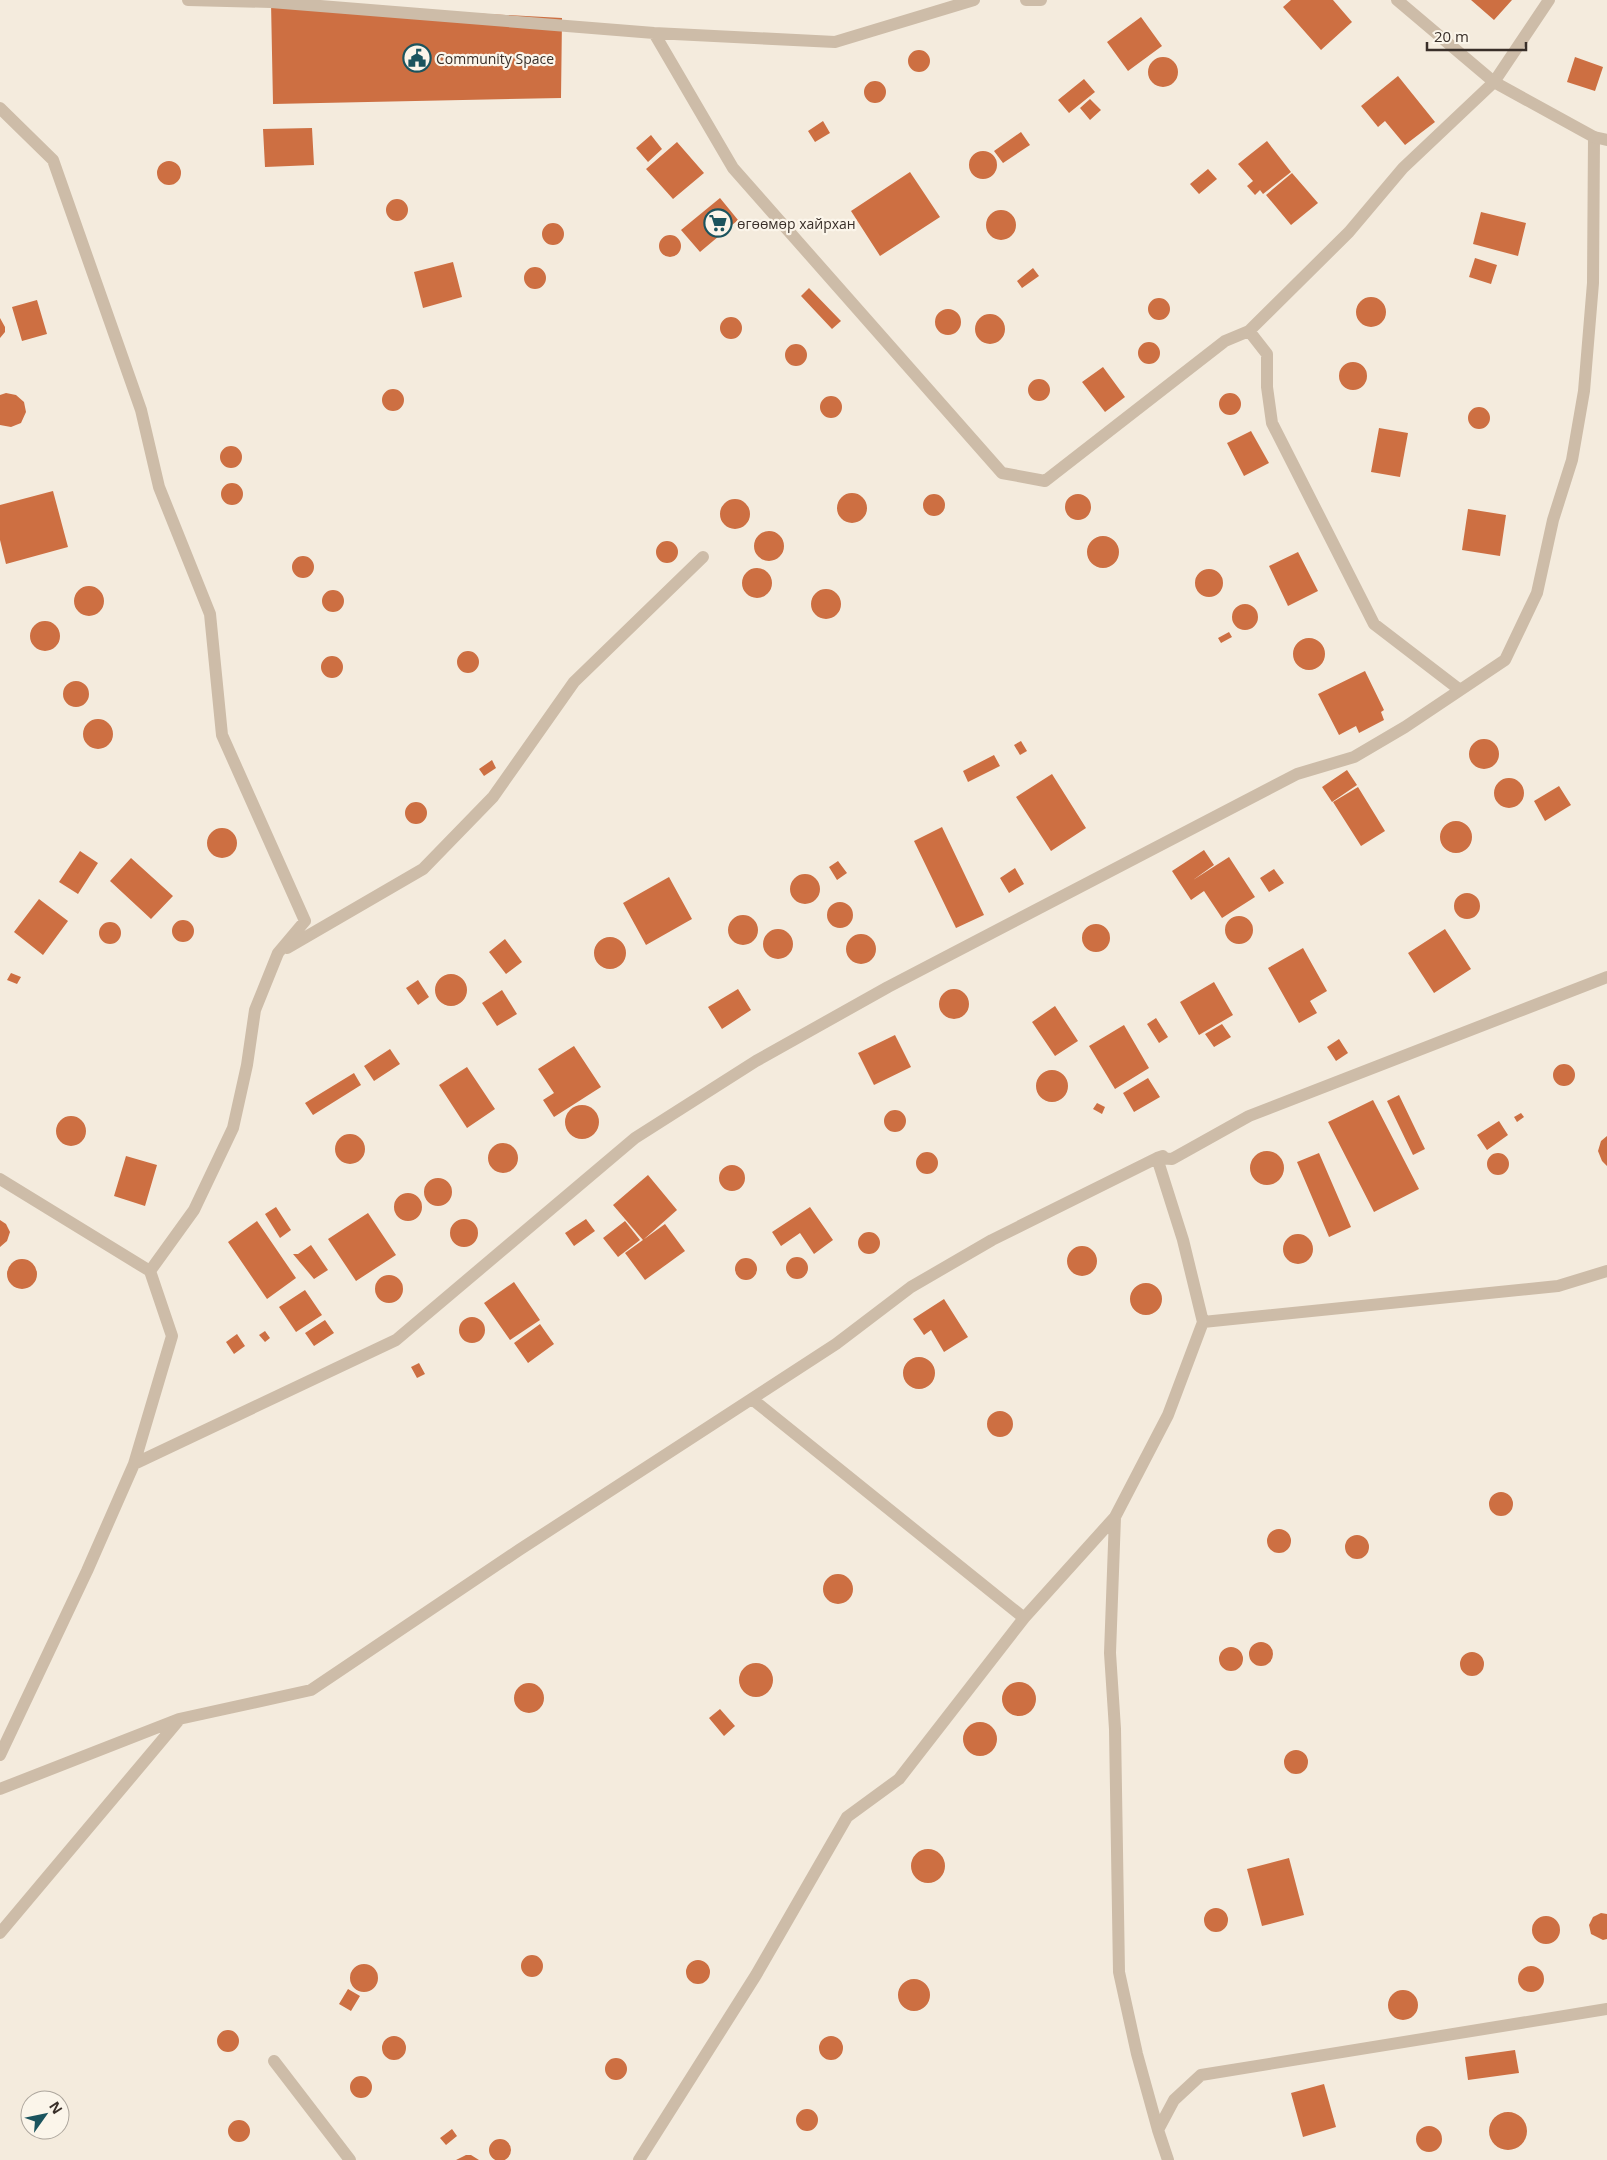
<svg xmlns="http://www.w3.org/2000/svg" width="1607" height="2160" viewBox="0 0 1607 2160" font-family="'Open Sans',sans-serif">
  <rect width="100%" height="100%" fill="#f4ebdd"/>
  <!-- building -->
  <path fill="#cd6f42" d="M1291,0H1333L1352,22L1321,50L1283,7Z
    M1471,0H1512L1494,20Z
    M271,2L562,18L561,98L273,104Z
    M1141,17L1162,46L1128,71L1107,42Z
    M908 61a11 11 0 1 1 22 0a11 11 0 1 1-22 0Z
    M1575,57L1603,67L1595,91L1567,82Z
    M1148 72a15 15 0 1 1 30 0a15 15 0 1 1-30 0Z
    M1398,76L1435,122L1405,145L1385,121L1378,127L1361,106Z
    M1084,79L1095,92L1069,113L1058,100Z
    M864 92a11 11 0 1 1 22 0a11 11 0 1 1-22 0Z
    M1090,99L1101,110L1090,120L1080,108Z
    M823,121L830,133L815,142L808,131Z
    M312,128L314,165L265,167L263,129Z
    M1021,132L1030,145L1003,163L994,151Z
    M651,135L662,149L648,162L636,148Z
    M1267,141L1291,172L1263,194L1260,190L1255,195L1247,186L1253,181L1238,164Z
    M677,142L704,173L673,199L646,169Z
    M969 165a14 14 0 1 1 28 0a14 14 0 1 1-28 0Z
    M157 173a12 12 0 1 1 24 0a12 12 0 1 1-24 0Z
    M1208,169L1217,179L1199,194L1190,184Z
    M910,172L940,217L880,256L851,211Z
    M1292,173L1318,203L1291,225L1266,195Z
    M720,198L738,220L700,252L681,230Z
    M386 210a11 11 0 1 1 22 0a11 11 0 1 1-22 0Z
    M986 225a15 15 0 1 1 30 0a15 15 0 1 1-30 0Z
    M1481,212L1526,223L1518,256L1473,244Z
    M542 234a11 11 0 1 1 22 0a11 11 0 1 1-22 0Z
    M659 246a11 11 0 1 1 22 0a11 11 0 1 1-22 0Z
    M1475,258L1497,265L1491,284L1469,277Z
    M453,262L462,297L423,308L414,272Z
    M524 278a11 11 0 1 1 22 0a11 11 0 1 1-22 0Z
    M1033,268L1039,276L1022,288L1017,281Z
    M809,288L841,321L832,329L801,296Z
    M1356 312a15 15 0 1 1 30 0a15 15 0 1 1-30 0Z
    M1148 309a11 11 0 1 1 22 0a11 11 0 1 1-22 0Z
    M37,300L47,334L22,341L12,307Z
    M935 322a13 13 0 1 1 26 0a13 13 0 1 1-26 0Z
    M975 329a15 15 0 1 1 30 0a15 15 0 1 1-30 0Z
    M720 328a11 11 0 1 1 22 0a11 11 0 1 1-22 0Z
    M0,318L5,327V332L0,338Z
    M1138 353a11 11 0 1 1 22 0a11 11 0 1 1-22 0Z
    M785 355a11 11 0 1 1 22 0a11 11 0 1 1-22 0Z
    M1339 376a14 14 0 1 1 28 0a14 14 0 1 1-28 0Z
    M1103,367L1125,397L1105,412L1082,382Z
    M1028 390a11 11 0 1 1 22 0a11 11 0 1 1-22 0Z
    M382 400a11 11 0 1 1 22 0a11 11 0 1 1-22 0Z
    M1219 404a11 11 0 1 1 22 0a11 11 0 1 1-22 0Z
    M6,393L16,395L24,402L26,412L21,423L11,427L0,425V395Z
    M820 407a11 11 0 1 1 22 0a11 11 0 1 1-22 0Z
    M1468 418a11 11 0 1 1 22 0a11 11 0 1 1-22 0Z
    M1379,428L1408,433L1400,477L1371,472Z
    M1251,431L1269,463L1244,476L1227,443Z
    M220 457a11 11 0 1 1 22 0a11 11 0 1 1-22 0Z
    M221 494a11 11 0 1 1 22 0a11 11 0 1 1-22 0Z
    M53,491L68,547L6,564L0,540V505Z
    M837 508a15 15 0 1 1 30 0a15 15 0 1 1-30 0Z
    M923 505a11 11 0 1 1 22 0a11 11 0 1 1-22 0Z
    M1065 507a13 13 0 1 1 26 0a13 13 0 1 1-26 0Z
    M720 514a15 15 0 1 1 30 0a15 15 0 1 1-30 0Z
    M1468,509L1506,515L1500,556L1462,550Z
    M754 546a15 15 0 1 1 30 0a15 15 0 1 1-30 0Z
    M1087 552a16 16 0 1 1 32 0a16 16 0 1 1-32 0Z
    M656 552a11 11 0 1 1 22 0a11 11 0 1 1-22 0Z
    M1298,552L1318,591L1288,606L1269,566Z
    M292 567a11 11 0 1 1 22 0a11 11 0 1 1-22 0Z
    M742 583a15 15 0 1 1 30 0a15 15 0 1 1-30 0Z
    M1195 583a14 14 0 1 1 28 0a14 14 0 1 1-28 0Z
    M74 601a15 15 0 1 1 30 0a15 15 0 1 1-30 0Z
    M811 604a15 15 0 1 1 30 0a15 15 0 1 1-30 0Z
    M322 601a11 11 0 1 1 22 0a11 11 0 1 1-22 0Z
    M1232 617a13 13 0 1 1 26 0a13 13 0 1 1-26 0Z
    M30 636a15 15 0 1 1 30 0a15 15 0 1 1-30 0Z
    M1229,632L1232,637L1221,643L1218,638Z
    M1293 654a16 16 0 1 1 32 0a16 16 0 1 1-32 0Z
    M457 662a11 11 0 1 1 22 0a11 11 0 1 1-22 0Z
    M321 667a11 11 0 1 1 22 0a11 11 0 1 1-22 0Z
    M1365,671L1384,710L1381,712L1384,720L1359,733L1356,726L1339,735L1318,694Z
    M63 694a13 13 0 1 1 26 0a13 13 0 1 1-26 0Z
    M83 734a15 15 0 1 1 30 0a15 15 0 1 1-30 0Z
    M1469 754a15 15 0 1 1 30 0a15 15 0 1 1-30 0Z
    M1021,741L1027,751L1020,755L1014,745Z
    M994,755L1000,766L968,782L963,771Z
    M492,760L496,768L484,776L479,769Z
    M1347,770L1357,785L1332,802L1322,787Z
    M1052,774L1086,828L1051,851L1016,797Z
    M1494 793a15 15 0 1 1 30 0a15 15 0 1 1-30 0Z
    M1559,786L1571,805L1545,821L1534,801Z
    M1358,787L1385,831L1361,846L1333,802Z
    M405 813a11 11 0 1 1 22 0a11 11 0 1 1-22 0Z
    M1440 837a16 16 0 1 1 32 0a16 16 0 1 1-32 0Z
    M942,827L984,915L956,928L914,841Z
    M207 843a15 15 0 1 1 30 0a15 15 0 1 1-30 0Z
    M1204,850L1214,865L1193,880L1229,857L1255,897L1222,918L1204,891L1191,900L1172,871Z
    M80,851L98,863L78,894L59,882Z
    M131,858L173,896L151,919L110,881Z
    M838,861L847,873L837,880L829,867Z
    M1015,868L1024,884L1009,893L1000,878Z
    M1274,869L1284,883L1269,892L1260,878Z
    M790 889a15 15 0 1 1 30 0a15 15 0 1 1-30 0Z
    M669,877L692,919L646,945L623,903Z
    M1454 906a13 13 0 1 1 26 0a13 13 0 1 1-26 0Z
    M39,899L68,921L43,955L14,932Z
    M827 915a13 13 0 1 1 26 0a13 13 0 1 1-26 0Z
    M728 930a15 15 0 1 1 30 0a15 15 0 1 1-30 0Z
    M1225 930a14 14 0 1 1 28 0a14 14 0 1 1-28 0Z
    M172 931a11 11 0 1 1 22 0a11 11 0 1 1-22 0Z
    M99 933a11 11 0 1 1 22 0a11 11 0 1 1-22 0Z
    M1082 938a14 14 0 1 1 28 0a14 14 0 1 1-28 0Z
    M1445,929L1471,969L1434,993L1408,953Z
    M763 944a15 15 0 1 1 30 0a15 15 0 1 1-30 0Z
    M846 949a15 15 0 1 1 30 0a15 15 0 1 1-30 0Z
    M594 953a16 16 0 1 1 32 0a16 16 0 1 1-32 0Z
    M505,939L522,962L506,974L489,952Z
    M1303,948L1327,991L1310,1001L1317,1013L1299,1023L1268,968Z
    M11,973L21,977L17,984L7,980Z
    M435 990a16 16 0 1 1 32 0a16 16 0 1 1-32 0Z
    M418,980L429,997L418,1005L406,988Z
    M1214,982L1233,1015L1199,1035L1180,1002Z
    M738,989L751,1010L722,1029L708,1007Z
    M939 1004a15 15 0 1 1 30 0a15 15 0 1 1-30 0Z
    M502,990L517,1014L497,1026L482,1003Z
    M1055,1006L1078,1041L1055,1056L1032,1022Z
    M1156,1018L1168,1037L1159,1043L1147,1024Z
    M1222,1024L1231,1037L1214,1047L1205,1034Z
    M1124,1025L1149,1068L1115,1089L1089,1046Z
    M895,1035L911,1067L874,1085L858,1053Z
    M1339,1039L1348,1053L1336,1061L1327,1047Z
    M574,1046L601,1087L554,1117L543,1100L554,1093L538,1069Z
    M390,1049L400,1064L374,1081L364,1066Z
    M1553 1075a11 11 0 1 1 22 0a11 11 0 1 1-22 0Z
    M467,1067L495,1109L467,1128L439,1085Z
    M1036 1086a16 16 0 1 1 32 0a16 16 0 1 1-32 0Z
    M354,1073L361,1085L313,1115L305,1103Z
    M1148,1078L1160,1097L1134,1112L1123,1093Z
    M1399,1095L1425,1149L1413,1155L1387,1101Z
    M1373,1100L1419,1189L1374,1212L1328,1122Z
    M1097,1103L1105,1107L1102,1114L1093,1109Z
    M565 1122a17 17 0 1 1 34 0a17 17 0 1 1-34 0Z
    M884 1121a11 11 0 1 1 22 0a11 11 0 1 1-22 0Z
    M1521,1113L1524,1117L1517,1122L1514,1117Z
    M56 1131a15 15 0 1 1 30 0a15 15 0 1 1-30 0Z
    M1499,1121L1508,1135L1487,1150L1477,1135Z
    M335 1149a15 15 0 1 1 30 0a15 15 0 1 1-30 0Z
    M1607,1136V1166L1602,1161L1598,1151L1601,1141Z
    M488 1158a15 15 0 1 1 30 0a15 15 0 1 1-30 0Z
    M1250 1168a17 17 0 1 1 34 0a17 17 0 1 1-34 0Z
    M916 1163a11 11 0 1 1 22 0a11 11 0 1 1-22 0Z
    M1487 1164a11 11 0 1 1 22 0a11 11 0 1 1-22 0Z
    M1319,1153L1351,1227L1329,1237L1297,1162Z
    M126,1156L157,1165L145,1206L114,1196Z
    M719 1178a13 13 0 1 1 26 0a13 13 0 1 1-26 0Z
    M648,1175L677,1210L643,1240L613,1205Z
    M424 1192a14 14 0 1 1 28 0a14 14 0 1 1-28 0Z
    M394 1207a14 14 0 1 1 28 0a14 14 0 1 1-28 0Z
    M276,1207L291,1230L280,1238L265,1214Z
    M810,1207L833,1240L814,1254L800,1233L781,1246L772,1232Z
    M368,1213L396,1255L356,1281L328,1239Z
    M586,1219L595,1231L574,1246L565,1233Z
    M450 1233a14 14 0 1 1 28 0a14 14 0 1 1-28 0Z
    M0,1220L6,1224L10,1232L7,1241L0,1247Z
    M257,1221L296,1278L267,1299L228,1242Z
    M625,1221L640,1240L618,1257L603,1238Z
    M665,1224L685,1251L645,1280L625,1253Z
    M858 1243a11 11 0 1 1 22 0a11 11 0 1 1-22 0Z
    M1283 1249a15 15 0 1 1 30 0a15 15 0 1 1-30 0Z
    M311,1245L328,1270L314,1279L293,1254H298Z
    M1067 1261a15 15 0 1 1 30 0a15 15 0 1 1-30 0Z
    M786 1268a11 11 0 1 1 22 0a11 11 0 1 1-22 0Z
    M735 1269a11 11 0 1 1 22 0a11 11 0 1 1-22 0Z
    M7 1274a15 15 0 1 1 30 0a15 15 0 1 1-30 0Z
    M375 1289a14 14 0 1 1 28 0a14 14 0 1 1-28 0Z
    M514,1282L540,1320L510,1340L484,1303Z
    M1130 1299a16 16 0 1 1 32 0a16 16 0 1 1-32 0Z
    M305,1290L322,1315L296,1332L279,1307Z
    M944,1299L968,1337L944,1352L931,1330L924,1335L913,1319Z
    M459 1330a13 13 0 1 1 26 0a13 13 0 1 1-26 0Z
    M325,1320L334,1333L314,1346L305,1333Z
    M540,1324L554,1344L528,1363L514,1343Z
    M265,1331L270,1338L265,1342L259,1335Z
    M237,1334L245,1346L234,1354L226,1342Z
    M903 1373a16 16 0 1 1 32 0a16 16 0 1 1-32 0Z
    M419,1363L425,1374L417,1378L411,1367Z
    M987 1424a13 13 0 1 1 26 0a13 13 0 1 1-26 0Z
    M1489 1504a12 12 0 1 1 24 0a12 12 0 1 1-24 0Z
    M1267 1541a12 12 0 1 1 24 0a12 12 0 1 1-24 0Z
    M1345 1547a12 12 0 1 1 24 0a12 12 0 1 1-24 0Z
    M823 1589a15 15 0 1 1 30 0a15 15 0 1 1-30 0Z
    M1249 1654a12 12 0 1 1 24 0a12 12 0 1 1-24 0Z
    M1219 1659a12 12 0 1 1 24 0a12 12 0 1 1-24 0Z
    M1460 1664a12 12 0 1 1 24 0a12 12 0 1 1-24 0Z
    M739 1680a17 17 0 1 1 34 0a17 17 0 1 1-34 0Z
    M1002 1699a17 17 0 1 1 34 0a17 17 0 1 1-34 0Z
    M514 1698a15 15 0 1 1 30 0a15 15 0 1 1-30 0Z
    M720,1709L735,1726L724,1736L709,1718Z
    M963 1739a17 17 0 1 1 34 0a17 17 0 1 1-34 0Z
    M1284 1762a12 12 0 1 1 24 0a12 12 0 1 1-24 0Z
    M911 1866a17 17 0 1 1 34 0a17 17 0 1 1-34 0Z
    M1289,1858L1304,1915L1262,1926L1247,1869Z
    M1204 1920a12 12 0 1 1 24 0a12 12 0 1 1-24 0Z
    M1601,1913L1607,1914V1939L1603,1940L1591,1934L1589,1925L1593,1917Z
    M1532 1930a14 14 0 1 1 28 0a14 14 0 1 1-28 0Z
    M521 1966a11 11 0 1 1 22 0a11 11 0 1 1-22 0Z
    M686 1972a12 12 0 1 1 24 0a12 12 0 1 1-24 0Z
    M350 1978a14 14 0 1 1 28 0a14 14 0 1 1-28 0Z
    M1518 1979a13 13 0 1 1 26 0a13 13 0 1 1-26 0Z
    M898 1995a16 16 0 1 1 32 0a16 16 0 1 1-32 0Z
    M348,1989L360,1996L351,2011L339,2004Z
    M1388 2005a15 15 0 1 1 30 0a15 15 0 1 1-30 0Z
    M217 2041a11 11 0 1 1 22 0a11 11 0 1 1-22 0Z
    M819 2048a12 12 0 1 1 24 0a12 12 0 1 1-24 0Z
    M382 2048a12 12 0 1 1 24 0a12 12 0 1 1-24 0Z
    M1515,2050L1519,2073L1468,2080L1465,2057Z
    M605 2069a11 11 0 1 1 22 0a11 11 0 1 1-22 0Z
    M350 2087a11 11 0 1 1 22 0a11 11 0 1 1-22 0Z
    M1324,2084L1336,2127L1303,2137L1291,2093Z
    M796 2120a11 11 0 1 1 22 0a11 11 0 1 1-22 0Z
    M1489 2131a19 19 0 1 1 38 0a19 19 0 1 1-38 0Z
    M228 2131a11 11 0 1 1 22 0a11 11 0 1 1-22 0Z
    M1416 2139a13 13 0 1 1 26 0a13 13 0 1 1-26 0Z
    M452,2129L457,2136L446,2145L440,2138Z
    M489 2150a11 11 0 1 1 22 0a11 11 0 1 1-22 0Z
    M466,2155H471L479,2160H456Z"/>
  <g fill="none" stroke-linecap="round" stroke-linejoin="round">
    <!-- minor -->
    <path stroke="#cdbca8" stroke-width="12" d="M188,0L271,2L654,33L835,42L974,0
      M1026,0H1041
      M654,33L733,168L1002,473L1045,481L1225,341L1249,331L1267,354V387L1272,423L1374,624L1460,690
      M0,108L53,160L141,410L159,487L210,614L222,735L305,921L278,953L255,1010L247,1065L233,1128L194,1210L150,1271L172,1336L134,1464
      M1249,331L1349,232L1403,168L1494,82L1549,0
      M287,948L423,869L493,797L574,682L703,557
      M0,1179L150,1271
      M1203,1322L1558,1286L1607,1271
      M752,1399L1024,1618
      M1115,1517L1110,1653L1115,1729L1119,1972L1137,2054L1158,2130
      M0,1755L87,1571L134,1464L396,1340L635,1138L756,1061L888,987L1297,774L1354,757L1405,727L1505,660L1537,593L1553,520L1572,460L1584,391L1593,283L1594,137
      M0,1789L179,1719L311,1690L519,1550L836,1344L911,1287L992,1240L1157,1158L1172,1159L1249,1116L1607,977
      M0,1933L179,1720
      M274,2061L350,2160
      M639,2160L756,1975L847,1817L899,1779L1024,1618L1115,1517L1168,1415L1203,1322L1183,1240L1157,1158L1163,1156
      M1168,2160L1158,2130L1174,2100L1201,2075L1607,2009"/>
    <!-- tertiary -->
    <path stroke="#cdbca8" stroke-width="12" d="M1397,0L1494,82L1594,137L1607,140"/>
  </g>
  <!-- icons -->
  <defs>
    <g id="civic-ring" transform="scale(1.4375)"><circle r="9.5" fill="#fbf5ea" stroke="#1b545e" stroke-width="1.5"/><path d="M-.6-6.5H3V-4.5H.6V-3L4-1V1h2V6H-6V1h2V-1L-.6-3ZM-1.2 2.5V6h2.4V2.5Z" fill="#1b545e"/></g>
    <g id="supermarket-ring" transform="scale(1.4375)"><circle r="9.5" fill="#fbf5ea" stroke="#1b545e" stroke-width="1.5"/><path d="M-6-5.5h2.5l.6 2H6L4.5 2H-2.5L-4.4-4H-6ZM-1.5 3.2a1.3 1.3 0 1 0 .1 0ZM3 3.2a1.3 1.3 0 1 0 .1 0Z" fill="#1b545e"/></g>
  </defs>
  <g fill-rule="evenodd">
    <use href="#civic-ring" x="417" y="58"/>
    <use href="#supermarket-ring" x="718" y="223"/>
  </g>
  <g text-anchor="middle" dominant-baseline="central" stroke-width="4.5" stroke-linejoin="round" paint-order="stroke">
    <!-- poi labels -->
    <g font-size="14" fill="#392f29" stroke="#fbf5ea" text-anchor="start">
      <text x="436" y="58">Community Space</text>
      <text x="737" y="223">өгөөмөр хайрхан</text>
    </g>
  </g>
  <!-- north arrow -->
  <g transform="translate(45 2115) rotate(57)"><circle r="24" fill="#fbf5ea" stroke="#ada69d"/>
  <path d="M0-4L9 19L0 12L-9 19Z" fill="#1b545e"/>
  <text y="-8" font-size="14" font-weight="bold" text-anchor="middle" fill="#392f29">N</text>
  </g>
  <!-- scale -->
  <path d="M1427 42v8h99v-8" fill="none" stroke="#392f29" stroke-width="2.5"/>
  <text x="1434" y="42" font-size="15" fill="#392f29" stroke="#fbf5ea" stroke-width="4" paint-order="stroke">20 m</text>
</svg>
